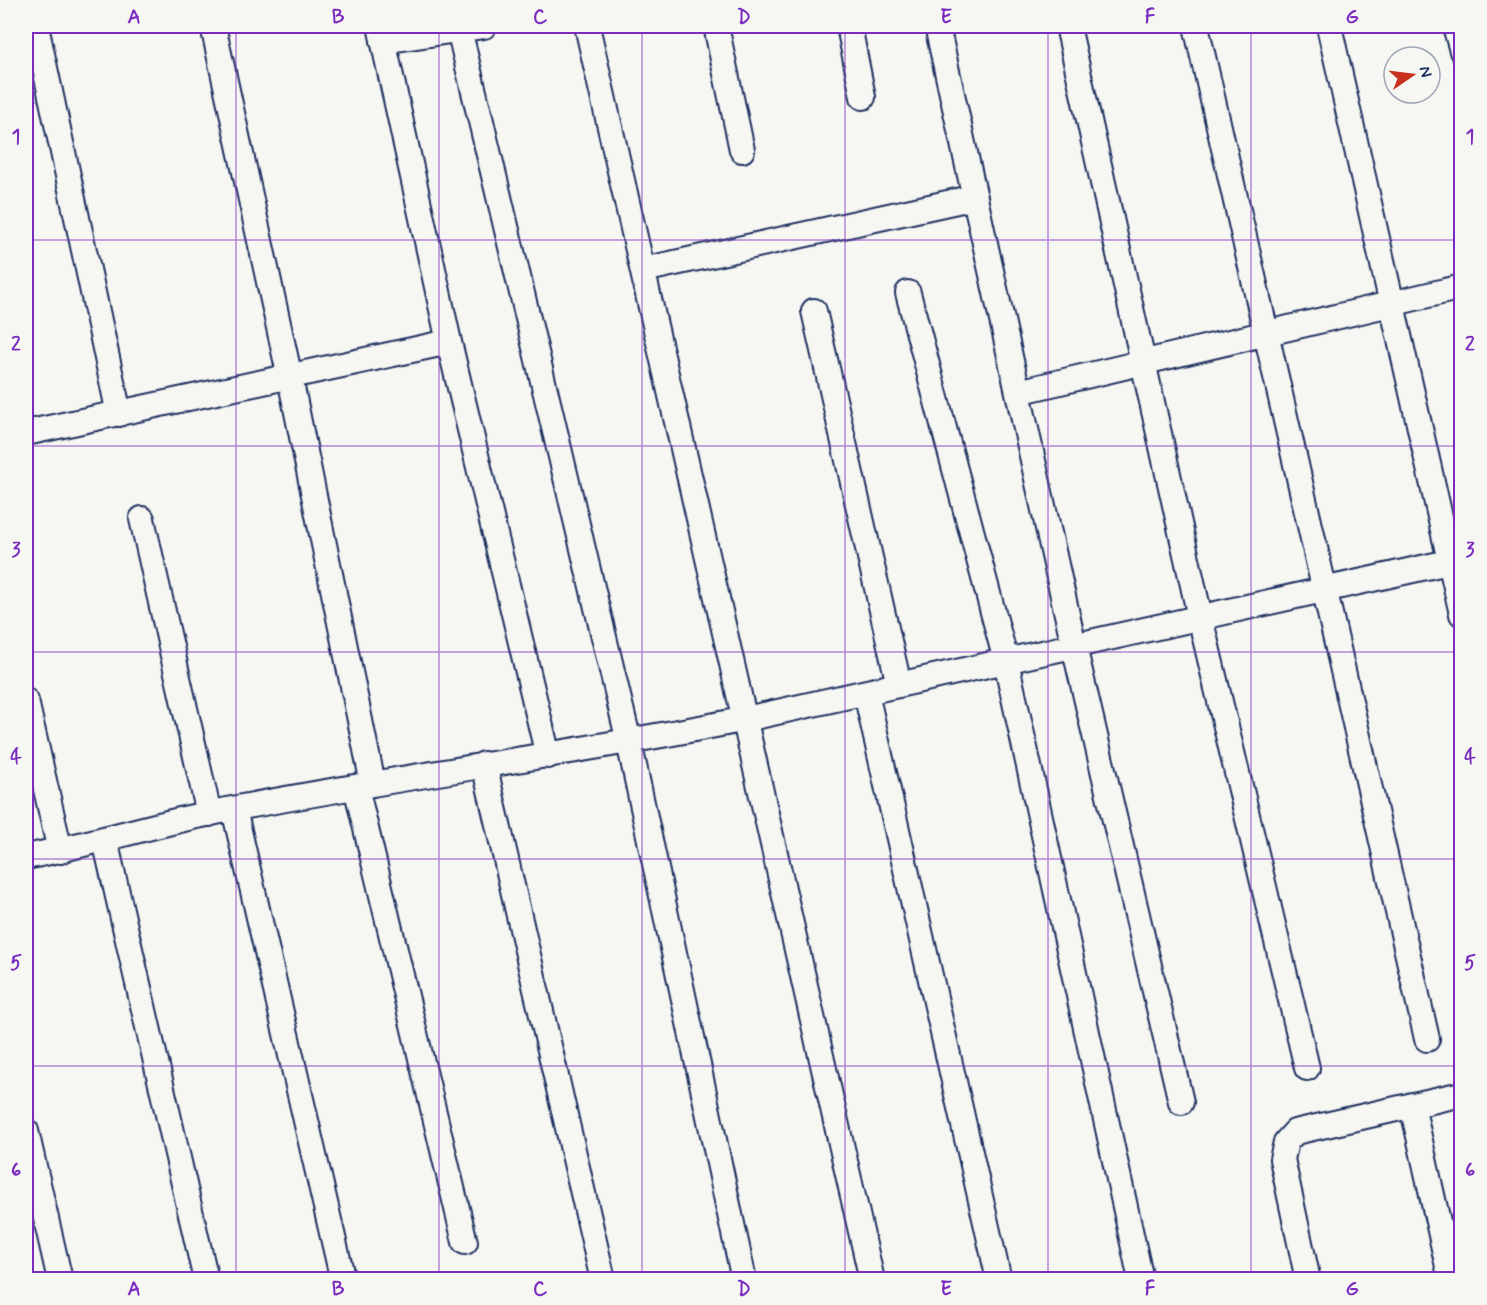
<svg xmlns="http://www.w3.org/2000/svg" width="1487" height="1305" viewBox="0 0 1487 1305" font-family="Mynerve,sans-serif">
  <rect width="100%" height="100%" fill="#f6f6f2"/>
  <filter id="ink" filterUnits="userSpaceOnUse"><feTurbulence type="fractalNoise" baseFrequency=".0167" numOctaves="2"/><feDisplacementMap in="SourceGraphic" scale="12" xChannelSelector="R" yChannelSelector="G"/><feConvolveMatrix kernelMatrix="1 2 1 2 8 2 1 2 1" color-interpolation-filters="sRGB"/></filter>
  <g filter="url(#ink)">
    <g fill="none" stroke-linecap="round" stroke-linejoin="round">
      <!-- minor casing -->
      <g stroke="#1b2f5e" stroke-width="28">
        <path id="minor" d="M36,26L119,414
          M213,26L290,378L373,784
          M380,26L449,342L548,756
          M587,26L872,1280
          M716,26L742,150
          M849,26L863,97
          M937,26L1074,646L1181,1102
          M1068,26L1200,617L1307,1068
          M1196,26L1427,1039
          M1329,26L1462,614
          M1455,26L1462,51
          M459,29L629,742L744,1280
          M383,41L484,26
          M643,270L975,197
          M908,293L1006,661L1141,1280
          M814,311L899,685
          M1018,392L1462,287
          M26,433L449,342
          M142,519L209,814
          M866,693L999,1280
          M26,701L60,851
          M484,764L603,1280
          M356,787L465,1242
          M234,809L341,1272
          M105,840L206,1280
          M26,857C88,845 148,826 211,813C388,778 568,755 746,719L1462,559
          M1412,1105L1451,1280
          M26,1131L60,1280
          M1308,1280L1282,1159L1286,1142L1295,1132L1462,1094"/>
      </g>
      <!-- minor -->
      <use href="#minor" stroke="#f6f6f2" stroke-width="24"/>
    </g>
  </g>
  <!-- grid -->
  <path fill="none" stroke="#7b2cbf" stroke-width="1.5" stroke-opacity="0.55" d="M236,26V1280M439,26V1280M642,26V1280M845,26V1280M1048,26V1280M1251,26V1280M26,240H1462M26,446H1462M26,652H1462M26,859H1462M26,1066H1462"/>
  <!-- margin -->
  <rect width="1487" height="1305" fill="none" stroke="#f6f6f2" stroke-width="66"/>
  <!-- north arrow -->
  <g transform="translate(1412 75) rotate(76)"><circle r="28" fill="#f6f6f2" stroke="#9ea6b7" stroke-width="1.5"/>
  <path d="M0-4.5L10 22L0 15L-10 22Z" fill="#c8321e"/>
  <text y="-9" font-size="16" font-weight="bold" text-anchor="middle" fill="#1b2f5e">N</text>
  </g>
  <rect x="33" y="33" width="1421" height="1239" fill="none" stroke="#7b2cbf" stroke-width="2"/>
  <g font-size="20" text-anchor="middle" font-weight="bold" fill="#7b2cbf">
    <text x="134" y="23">A</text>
    <text x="338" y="23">B</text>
    <text x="540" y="23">C</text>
    <text x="744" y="23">D</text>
    <text x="946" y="23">E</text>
    <text x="1150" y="23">F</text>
    <text x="1352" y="23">G</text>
    <text x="16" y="143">1</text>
    <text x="1470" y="143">1</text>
    <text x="16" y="350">2</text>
    <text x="1470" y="350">2</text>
    <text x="16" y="556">3</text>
    <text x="1470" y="556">3</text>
    <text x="16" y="763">4</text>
    <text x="1470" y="763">4</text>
    <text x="16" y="969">5</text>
    <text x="1470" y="969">5</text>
    <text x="16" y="1176">6</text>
    <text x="1470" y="1176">6</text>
    <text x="134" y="1295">A</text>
    <text x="338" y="1295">B</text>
    <text x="540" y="1295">C</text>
    <text x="744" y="1295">D</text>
    <text x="946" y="1295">E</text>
    <text x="1150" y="1295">F</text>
    <text x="1352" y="1295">G</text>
  </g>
</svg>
